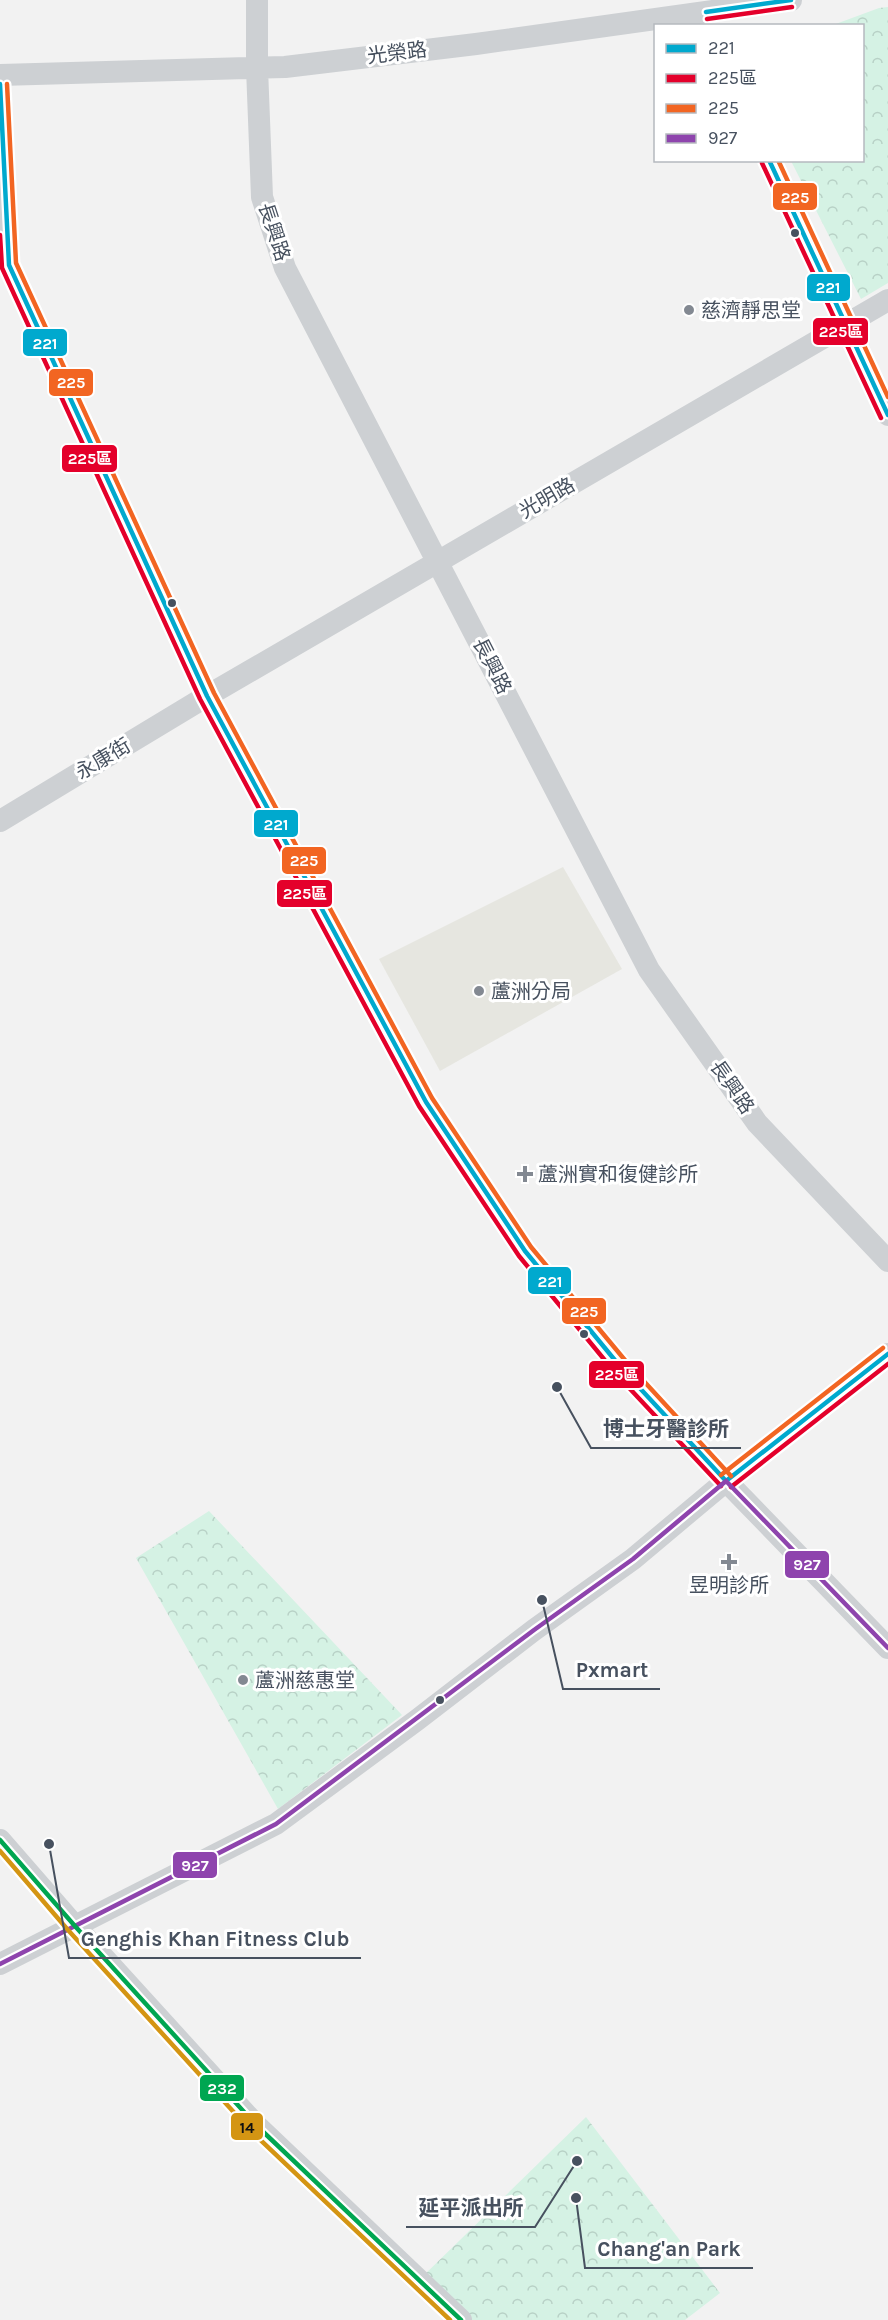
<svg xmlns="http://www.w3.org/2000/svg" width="888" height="2320" viewBox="0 0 888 2320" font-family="Karla,'Noto Sans TC',sans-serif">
  <defs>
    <pattern id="park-crowns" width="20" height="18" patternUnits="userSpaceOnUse" patternTransform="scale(1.5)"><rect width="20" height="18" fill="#d5f2e4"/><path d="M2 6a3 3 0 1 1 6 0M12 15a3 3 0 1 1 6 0" fill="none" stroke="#b8d1c6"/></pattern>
  </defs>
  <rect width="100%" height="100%" fill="#f2f2f2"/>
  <!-- commercial -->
  <path fill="#e6e6e0" d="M563,867L622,969L440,1071L379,959Z"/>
  <!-- park -->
  <path fill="url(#park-crowns)" d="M888,7V283L861,299L791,161L862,160V26L833,25L879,8Z
    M209,1511L402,1715L278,1809L136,1558Z
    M586,2117L720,2293L685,2320H461L420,2279Z"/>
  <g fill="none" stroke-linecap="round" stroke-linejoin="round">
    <!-- minor -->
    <path stroke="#cdd0d3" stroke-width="22" d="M257,0V68L262,197L285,268L649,970L757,1123L888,1261
      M0,75L285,67L476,44L791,0
      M0,84L9,265L207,696L426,1102L525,1251L623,1370L726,1481L888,1648
      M769,160L888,415
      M0,821L207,696L888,300
      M0,1840L74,1925L256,2125L461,2320
      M0,1964L276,1824L417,1720L534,1630L633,1559L726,1481L888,1354"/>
    <!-- bus-1 casing -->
    <g stroke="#fff" stroke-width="9">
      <path id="bus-1" d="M706,12L791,0
        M0,84L9,265L207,696L426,1102L525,1251L623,1370L726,1481
        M769,160L888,415
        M726,1481L888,1354"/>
    </g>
    <!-- bus-2 casing -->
    <g stroke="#fff" stroke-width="9">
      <path id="bus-2" d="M707,19L792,7
        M762,163L881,418
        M0,235L2,268L200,699L419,1106L519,1256L617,1375L721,1486
        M731,1487L888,1364"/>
    </g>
    <!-- bus-3 casing -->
    <g stroke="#fff" stroke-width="9">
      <path id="bus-3" d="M7,84L16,263L214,693L432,1098L531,1247L629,1365L731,1476
        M778,160L888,397
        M721,1475L883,1348"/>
    </g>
    <!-- bus-4 casing -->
    <g stroke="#fff" stroke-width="9">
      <path id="bus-4" d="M726,1481L888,1648
        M0,1964L276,1824L534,1630L633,1559L726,1481"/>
    </g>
    <!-- bus-5 casing -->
    <g stroke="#fff" stroke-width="9">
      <path id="bus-5" d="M0,1840L74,1925L256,2125L461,2320"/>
    </g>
    <!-- bus-6 casing -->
    <g stroke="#fff" stroke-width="9">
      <path id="bus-6" d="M0,1851L68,1930L250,2130L450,2320"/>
    </g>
    <!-- bus-1 -->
    <use href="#bus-1" stroke="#00a9ce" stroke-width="4.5"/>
    <!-- bus-2 -->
    <use href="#bus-2" stroke="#e4002b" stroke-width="4.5"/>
    <!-- bus-3 -->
    <use href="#bus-3" stroke="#f26522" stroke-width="4.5"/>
    <!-- bus-4 -->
    <use href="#bus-4" stroke="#8e44ad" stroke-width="4.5"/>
    <!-- bus-5 -->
    <use href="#bus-5" stroke="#00a651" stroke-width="4.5"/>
    <!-- bus-6 -->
    <use href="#bus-6" stroke="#d49513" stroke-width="4.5"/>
  </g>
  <!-- markers -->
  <g fill="#47515f" stroke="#fff" stroke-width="2">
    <circle cx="795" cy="233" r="5"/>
    <circle cx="172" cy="603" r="5"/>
    <circle cx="584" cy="1334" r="5"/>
    <circle cx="440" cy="1700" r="5"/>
  </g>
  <g fill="#838992" stroke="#fff" stroke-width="2">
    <circle cx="689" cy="310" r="6"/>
    <circle cx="479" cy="991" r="6"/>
    <path d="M522 1165h6v6h6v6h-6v6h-6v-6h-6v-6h6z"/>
    <path d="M726 1553h6v6h6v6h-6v6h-6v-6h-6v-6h6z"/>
    <circle cx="243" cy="1680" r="6"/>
  </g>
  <g text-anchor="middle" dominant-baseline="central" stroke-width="6" stroke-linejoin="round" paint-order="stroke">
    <!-- street labels -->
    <g font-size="20" fill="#47515f" stroke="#fff">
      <text transform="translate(397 53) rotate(-7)">光榮路</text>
      <text transform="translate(274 232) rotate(72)">長興路</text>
      <text transform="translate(547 498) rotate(-30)">光明路</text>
      <text transform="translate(492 666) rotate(63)">長興路</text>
      <text transform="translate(103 759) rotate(-31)">永康街</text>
      <text transform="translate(732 1087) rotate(55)">長興路</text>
    </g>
    <!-- poi labels -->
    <g font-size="20" fill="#47515f" stroke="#fff" text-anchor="start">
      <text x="701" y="310">慈濟靜思堂</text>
      <text x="491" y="991">蘆洲分局</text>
      <text x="538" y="1174">蘆洲實和復健診所</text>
      <text x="729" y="1585" text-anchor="middle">昱明診所</text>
      <text x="255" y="1680">蘆洲慈惠堂</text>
    </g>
  </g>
  <!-- callouts -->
  <path fill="none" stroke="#47515f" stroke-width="2" d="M557 1387L591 1448H741M542 1600L563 1689H660M49 1844L69 1958H361M577 2161L535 2227H406M576 2198L585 2268H753"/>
  <g fill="#47515f" stroke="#fff" stroke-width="2">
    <circle cx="557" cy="1387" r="6"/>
    <circle cx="542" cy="1600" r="6"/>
    <circle cx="49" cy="1844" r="6"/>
    <circle cx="577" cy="2161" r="6"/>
    <circle cx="576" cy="2198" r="6"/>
  </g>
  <g font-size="21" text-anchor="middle" font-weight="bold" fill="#47515f" stroke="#fff" stroke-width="6" stroke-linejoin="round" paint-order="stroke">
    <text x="666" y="1436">博士牙醫診所</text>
    <text x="612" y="1677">Pxmart</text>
    <text x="215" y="1946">Genghis Khan Fitness Club</text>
    <text x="471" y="2215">延平派出所</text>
    <text x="669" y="2256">Chang'an Park</text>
  </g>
  <g stroke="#fff" stroke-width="2">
    <rect x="772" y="182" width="46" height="29" rx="6" fill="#f26522"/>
    <rect x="806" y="273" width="45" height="29" rx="6" fill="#00a9ce"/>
    <rect x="812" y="317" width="57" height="29" rx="6" fill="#e4002b"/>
    <rect x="22" y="328" width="46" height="29" rx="6" fill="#00a9ce"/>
    <rect x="48" y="368" width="46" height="29" rx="6" fill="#f26522"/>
    <rect x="61" y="444" width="57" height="29" rx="6" fill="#e4002b"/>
    <rect x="253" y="809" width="46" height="29" rx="6" fill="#00a9ce"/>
    <rect x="281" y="846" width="46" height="29" rx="6" fill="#f26522"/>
    <rect x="276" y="879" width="57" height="29" rx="6" fill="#e4002b"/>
    <rect x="527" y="1266" width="45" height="29" rx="6" fill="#00a9ce"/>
    <rect x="561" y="1297" width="46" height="28" rx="6" fill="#f26522"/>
    <rect x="588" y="1360" width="57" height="29" rx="6" fill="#e4002b"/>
    <rect x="784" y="1550" width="46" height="29" rx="6" fill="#8e44ad"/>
    <rect x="172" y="1851" width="46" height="28" rx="6" fill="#8e44ad"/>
    <rect x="199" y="2074" width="46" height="28" rx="6" fill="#00a651"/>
    <rect x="230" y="2112" width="34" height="29" rx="6" fill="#d49513"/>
  </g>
  <g font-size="16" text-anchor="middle" font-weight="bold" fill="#fff">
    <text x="795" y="203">225</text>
    <text x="828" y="293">221</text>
    <text x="841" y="337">225區</text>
    <text x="45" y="349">221</text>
    <text x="71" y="388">225</text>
    <text x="90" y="464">225區</text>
    <text x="276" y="830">221</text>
    <text x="304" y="866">225</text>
    <text x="305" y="899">225區</text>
    <text x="550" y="1287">221</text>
    <text x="584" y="1317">225</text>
    <text x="617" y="1380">225區</text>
    <text x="807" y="1570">927</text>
    <text x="195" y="1871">927</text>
    <text x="222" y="2094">232</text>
  </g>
  <g font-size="16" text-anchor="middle" font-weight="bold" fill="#111">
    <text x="247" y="2133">14</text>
  </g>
  <!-- legend -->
  <rect x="654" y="24" width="210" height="138" fill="#ffffff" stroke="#b5b9bf" stroke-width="1.5"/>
  <rect x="666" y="44" width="30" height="9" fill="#00a9ce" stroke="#b5b9bf" stroke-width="1.5"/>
  <text x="708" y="54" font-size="18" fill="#47515f">221</text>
  <rect x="666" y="74" width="30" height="9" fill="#e4002b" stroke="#b5b9bf" stroke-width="1.5"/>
  <text x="708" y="84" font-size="18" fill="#47515f">225區</text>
  <rect x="666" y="104" width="30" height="9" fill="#f26522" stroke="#b5b9bf" stroke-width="1.5"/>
  <text x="708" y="114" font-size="18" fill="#47515f">225</text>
  <rect x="666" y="134" width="30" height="9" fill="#8e44ad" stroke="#b5b9bf" stroke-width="1.5"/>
  <text x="708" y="144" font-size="18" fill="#47515f">927</text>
</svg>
